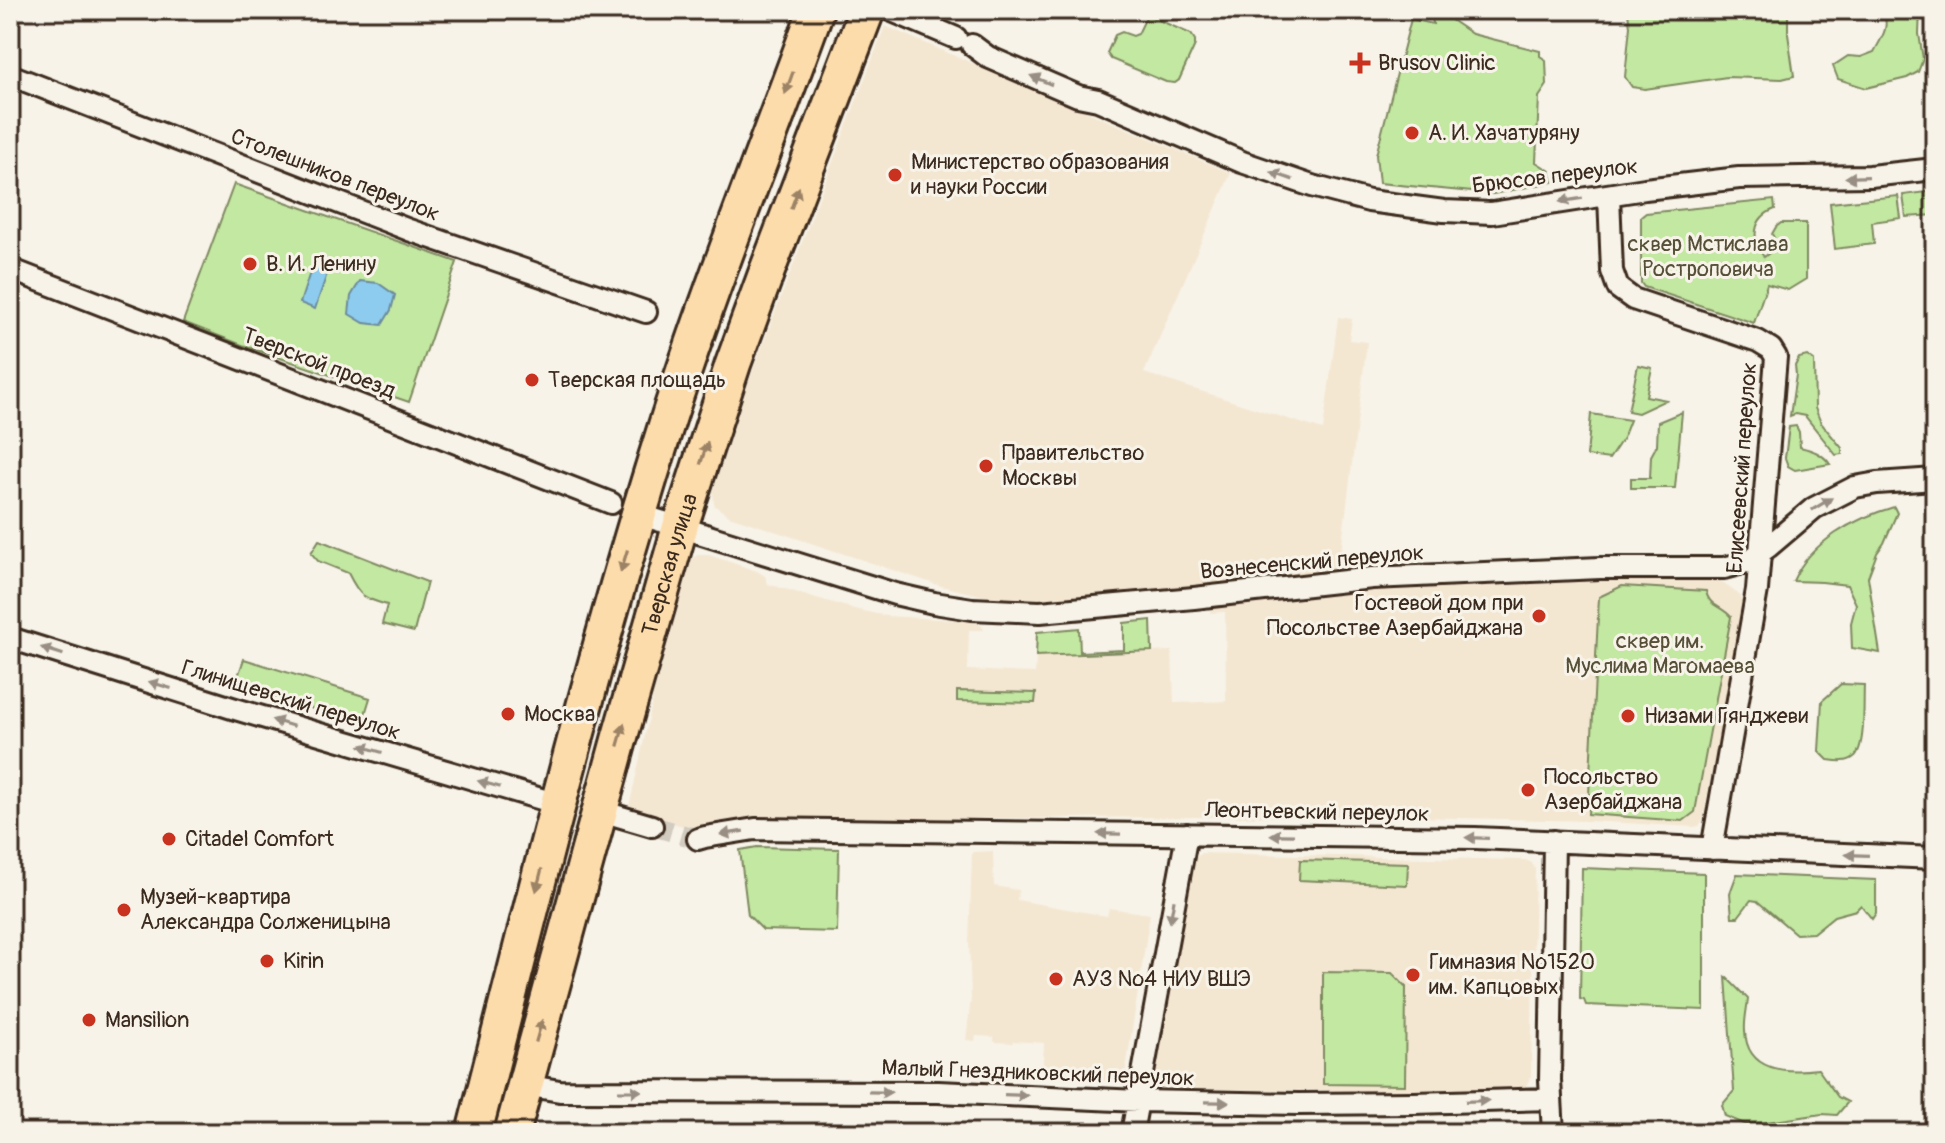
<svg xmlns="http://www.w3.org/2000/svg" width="1945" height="1143" viewBox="0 0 1945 1143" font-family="Pangolin,sans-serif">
  <rect width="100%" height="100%" fill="#f7f3e8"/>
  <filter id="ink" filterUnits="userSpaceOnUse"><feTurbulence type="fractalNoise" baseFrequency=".0125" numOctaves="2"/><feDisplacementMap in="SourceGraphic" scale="16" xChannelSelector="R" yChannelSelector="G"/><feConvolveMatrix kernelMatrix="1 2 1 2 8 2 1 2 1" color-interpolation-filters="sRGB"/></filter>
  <g filter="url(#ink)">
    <!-- built -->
    <path fill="#f4e7d2" d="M885,26L1231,173L1144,373L1323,430L1338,317L1352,319L1349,340L1367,342L1339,569L1045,604L1009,602L941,586L729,516L714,505L713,491L737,411Z
      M697,555H709L757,571L765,576L768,584L858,610L887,616L974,621L982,626L984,630H969L968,670L1035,673L1036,656L1172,651L1174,703L1226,701L1225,612L1210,613L1211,610L1218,605L1391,587L1598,579L1720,581L1738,594L1743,602L1744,607L1703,820L1699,826L1694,827L1588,821L1367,816L726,820L701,831L628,811L652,704L654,677L686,566L690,560Z
      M993,851L994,886L1019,890L1017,900L1107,916L1109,908L1150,914L1124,1082L1042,1077L1044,1043L1013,1041L1012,1043L994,1042V1037L976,1036L975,1041L966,1040L971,998L969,943L972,852Z
      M1201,853L1526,860L1532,863L1535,869L1531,1076L1526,1086L1516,1092L1160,1089L1155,1084V1079L1193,860Z"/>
    <!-- green -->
    <path fill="#c3e8a2" stroke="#7f8960" stroke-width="2" d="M1631,10H1788V34L1794,76L1782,79L1727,77L1645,89L1632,87L1625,77L1630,26L1628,13Z
      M1882,10H1920L1919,34L1923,59L1918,72L1907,78L1866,88L1838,79L1833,66L1848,56L1861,57L1874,52C1882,37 1891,26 1882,10Z
      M1441,13L1472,34L1540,51V56L1546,60L1547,85L1539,97L1536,162L1550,171L1553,182L1493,194L1379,183L1376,155L1411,19L1433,24L1432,16Z
      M1147,15L1191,34L1195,40V45L1179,80L1175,83L1166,82L1111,59L1107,53L1115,35L1122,32L1133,36L1138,34Z
      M234,184L457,262L409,402L242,345L183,322Z
      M1935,191V215L1906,217L1903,195Z
      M1898,196L1901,218L1872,222L1874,244L1835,249L1830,203Z
      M1774,200L1775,209C1752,218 1751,240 1764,257L1778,246L1772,234L1776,227L1781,223H1806V279L1788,290L1767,284L1754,323L1644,287L1641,283V217L1646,213Z
      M1807,356L1814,361L1815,408L1821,423L1842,448V454L1836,455L1805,416L1795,414L1790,416L1796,375L1795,366L1799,358Z
      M1638,365L1652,368L1646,396L1666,400L1638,413L1628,411Z
      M1682,412L1675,488H1631V478H1650L1651,456L1657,445L1658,422Z
      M1591,414L1630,420L1623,438L1609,459L1587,456Z
      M1796,426L1799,432L1800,447C1812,450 1822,453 1830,464L1795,470L1788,466L1785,458L1789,427Z
      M1894,507L1897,513L1884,543L1877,553L1868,577L1880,653L1852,648L1851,623L1856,604L1847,585L1822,582L1793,581C1810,542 1855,518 1894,507Z
      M319,540L427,582L414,632L382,624L387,605C363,598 360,597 348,573L318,561L311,553Z
      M1622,586L1706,591C1709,607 1722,606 1731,617L1695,812L1683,821L1588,814L1599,597Z
      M1151,620L1152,651L1036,656L1037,632L1079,628L1080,652L1124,650V623Z
      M244,659L370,698L362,724L235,685Z
      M1841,684L1864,685C1863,702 1866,748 1854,757C1847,763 1836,761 1828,760L1819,751L1822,701Z
      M957,691L1036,693L1035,703L957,701Z
      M757,847L839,849L837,932L763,930L748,915L740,850Z
      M1300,860L1408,863L1407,885L1299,880Z
      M1582,868L1704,873V1010L1586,1005L1584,1000L1580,999Z
      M1737,874L1876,880V913L1872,919L1861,905L1856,910L1834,916L1813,933L1796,934L1757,901L1751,900L1738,917H1732L1730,893Z
      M1323,972L1392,973L1406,987L1405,1085L1323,1084Z
      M1726,977L1748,999C1747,1009 1744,1021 1745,1031C1747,1072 1786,1073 1818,1069L1838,1097L1848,1102L1837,1115L1822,1114L1747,1125L1725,1116L1722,1105L1734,1091Z"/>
    <!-- water -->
    <path fill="#8dccee" stroke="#6c8b9b" stroke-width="2" d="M314,260L330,265L315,309L300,303Z
      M360,281L378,283L395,295L391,310L382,325L364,323L349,314L351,296Z"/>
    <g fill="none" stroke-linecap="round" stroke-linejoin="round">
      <!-- street-tunnel -->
      <path stroke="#d1cbc0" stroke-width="20" stroke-dasharray="20 10" stroke-linecap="butt" d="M652,826L698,839"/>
      <!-- street casing -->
      <g stroke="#3b2a1e" stroke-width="26">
        <path id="street" d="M890,10L956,38
          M972,45L988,57L1078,96L1098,100L1242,162L1312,186L1369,201L1444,211L1492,213L1645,189L1739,178L1870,176L1935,169
          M10,75L409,230L646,312
          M1609,195L1612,271L1618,288L1633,299L1758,341L1771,349L1776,357L1757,590L1712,849
          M10,269L611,503
          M638,514L895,594L934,603L972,609L1040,612L1194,598L1372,578L1600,568H1724L1747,562L1768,547L1814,508L1855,487L1877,483L1935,479
          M10,638L232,708L558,804
          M601,811L652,826
          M698,839L705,837L755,829L1475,838L1935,858
          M524,1085L560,1091L938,1092L1139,1101L1298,1104L1414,1103L1550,1099
          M1132,1133L1187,834
          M1553,1133L1550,1080L1554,841"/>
      </g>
      <!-- primary casing -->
      <g stroke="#3b2a1e" stroke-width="40">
        <g id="primary">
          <path d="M474,1133C534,898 591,663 664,432C709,289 765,151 816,10"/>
          <path id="s1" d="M512,1133L619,740L680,527L733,364L767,271L867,10"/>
        </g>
      </g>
      <!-- street -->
      <use href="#street" stroke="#f7f3e8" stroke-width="20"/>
      <!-- primary -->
      <use href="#primary" stroke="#fddcac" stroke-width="34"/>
    </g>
    <!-- one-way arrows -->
    <defs><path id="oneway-solid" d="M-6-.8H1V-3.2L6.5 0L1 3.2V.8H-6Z" transform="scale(2)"/></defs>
    <g fill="#998e83">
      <use href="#oneway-solid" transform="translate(1041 80) rotate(-157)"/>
      <use href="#oneway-solid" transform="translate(1282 176) rotate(-161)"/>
      <use href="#oneway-solid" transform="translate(1857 177) rotate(178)"/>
      <use href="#oneway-solid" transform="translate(1571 200) rotate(171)"/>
      <use href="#oneway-solid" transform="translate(1822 504) rotate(-31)"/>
      <use href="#oneway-solid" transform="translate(52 651) rotate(-162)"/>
      <use href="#oneway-solid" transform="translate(160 685) rotate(-163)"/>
      <use href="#oneway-solid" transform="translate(283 723) rotate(-163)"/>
      <use href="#oneway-solid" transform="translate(371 749) rotate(-163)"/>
      <use href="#oneway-solid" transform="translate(489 784) rotate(-164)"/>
      <use href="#oneway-solid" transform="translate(732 833) rotate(171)"/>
      <use href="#oneway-solid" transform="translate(1109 834) rotate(-179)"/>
      <use href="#oneway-solid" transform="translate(1282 835) rotate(-179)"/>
      <use href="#oneway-solid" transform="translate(1477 838) rotate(-178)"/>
      <use href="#oneway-solid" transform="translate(1857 855) rotate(-178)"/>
      <use href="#oneway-solid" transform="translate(1172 911) rotate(100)"/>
      <use href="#oneway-solid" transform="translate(630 1091)"/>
      <use href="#oneway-solid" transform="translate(880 1092) rotate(1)"/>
      <use href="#oneway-solid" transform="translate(1016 1095) rotate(2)"/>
      <use href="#oneway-solid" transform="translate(1477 1101) rotate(-2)"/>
      <use href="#oneway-solid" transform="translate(1217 1102) rotate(1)"/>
    </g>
    <g fill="#9c8365">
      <use href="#oneway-solid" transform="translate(789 83) rotate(110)"/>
      <use href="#oneway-solid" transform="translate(795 198) rotate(-69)"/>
      <use href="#oneway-solid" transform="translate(704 453) rotate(-72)"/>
      <use href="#oneway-solid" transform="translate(624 561) rotate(107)"/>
      <use href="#oneway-solid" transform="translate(621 735) rotate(-74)"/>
      <use href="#oneway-solid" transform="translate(539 880) rotate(104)"/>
      <use href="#oneway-solid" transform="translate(539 1031) rotate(-74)"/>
    </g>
  </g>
  <!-- markers -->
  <g fill="#c8321e" stroke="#f7f3e8" stroke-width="3">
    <path d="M1356 51h8v8h8v8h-8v8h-8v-8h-8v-8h8z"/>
    <circle cx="1412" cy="133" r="8"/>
    <circle cx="895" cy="175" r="8"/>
    <circle cx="250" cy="264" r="8"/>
    <circle cx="532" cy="380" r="8"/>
    <circle cx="986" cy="466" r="8"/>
    <circle cx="1539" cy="616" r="8"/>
    <circle cx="508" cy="714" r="8"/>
    <circle cx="1628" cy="716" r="8"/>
    <circle cx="1528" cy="790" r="8"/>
    <circle cx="169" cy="839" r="8"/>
    <circle cx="124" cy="910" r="8"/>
    <circle cx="267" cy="961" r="8"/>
    <circle cx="1413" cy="975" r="8"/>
    <circle cx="1056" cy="979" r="8"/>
    <circle cx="89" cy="1020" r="8"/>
  </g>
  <g text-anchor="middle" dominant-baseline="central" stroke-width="6" stroke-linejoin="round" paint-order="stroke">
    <!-- poi labels -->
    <g font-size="22" fill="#3b2a1e" stroke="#f7f3e8" text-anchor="start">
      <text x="1378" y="63">Brusov Clinic</text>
      <text x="1428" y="133">А. И. Хачатуряну</text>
      <text x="911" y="162">Министерство образования<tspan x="911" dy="25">и науки России</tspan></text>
      <text x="266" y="264">В. И. Ленину</text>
      <text x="548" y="380">Тверская площадь</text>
      <text x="1002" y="453">Правительство<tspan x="1002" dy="25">Москвы</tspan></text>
      <text x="1523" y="603" text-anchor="end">Гостевой дом при<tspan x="1523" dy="25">Посольстве Азербайджана</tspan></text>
      <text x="524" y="714">Москва</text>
      <text x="1644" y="716">Низами Гянджеви</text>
      <text x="1544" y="777">Посольство<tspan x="1544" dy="25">Азербайджана</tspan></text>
      <text x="185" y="839">Citadel Comfort</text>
      <text x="140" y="897">Музей-квартира<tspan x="140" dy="25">Александра Солженицына</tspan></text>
      <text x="283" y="961">Kirin</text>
      <text x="1429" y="962">Гимназия №1520<tspan x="1429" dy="25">им. Капцовых</tspan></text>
      <text x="1072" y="979">АУЗ №4 НИУ ВШЭ</text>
      <text x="105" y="1020">Mansilion</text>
    </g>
    <!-- street labels -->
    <g font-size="22" fill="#3b2a1e" stroke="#f7f3e8">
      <text transform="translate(335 175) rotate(21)">Столешников переулок</text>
      <text transform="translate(1555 176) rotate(-7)">Брюсов переулок</text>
      <text transform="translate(319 363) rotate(21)">Тверской проезд</text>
      <text transform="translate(1742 468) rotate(-86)">Елисеевский переулок</text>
      <text transform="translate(1312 562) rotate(-5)">Вознесенский переулок</text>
      <text stroke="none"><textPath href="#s1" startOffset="590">Тверская улица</textPath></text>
      <text transform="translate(291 700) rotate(17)">Глинищевский переулок</text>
      <text transform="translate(1317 812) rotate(1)">Леонтьевский переулок</text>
      <text transform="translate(1038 1073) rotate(2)">Малый Гнездниковский переулок</text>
    </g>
    <!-- park labels -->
    <g font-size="22" fill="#565038" stroke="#f7f3e8">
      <text x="1708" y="244">сквер Мстислава<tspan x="1708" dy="25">Ростроповича</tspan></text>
      <text x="1660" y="641">сквер им.<tspan x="1660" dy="25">Муслима Магомаева</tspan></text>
    </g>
  </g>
  <!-- margin -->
  <rect width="1945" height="1143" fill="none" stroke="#f7f3e8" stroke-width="40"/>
  <rect x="20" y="20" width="1905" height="1103" fill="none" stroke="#3b2a1e" stroke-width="3" filter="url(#ink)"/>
</svg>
